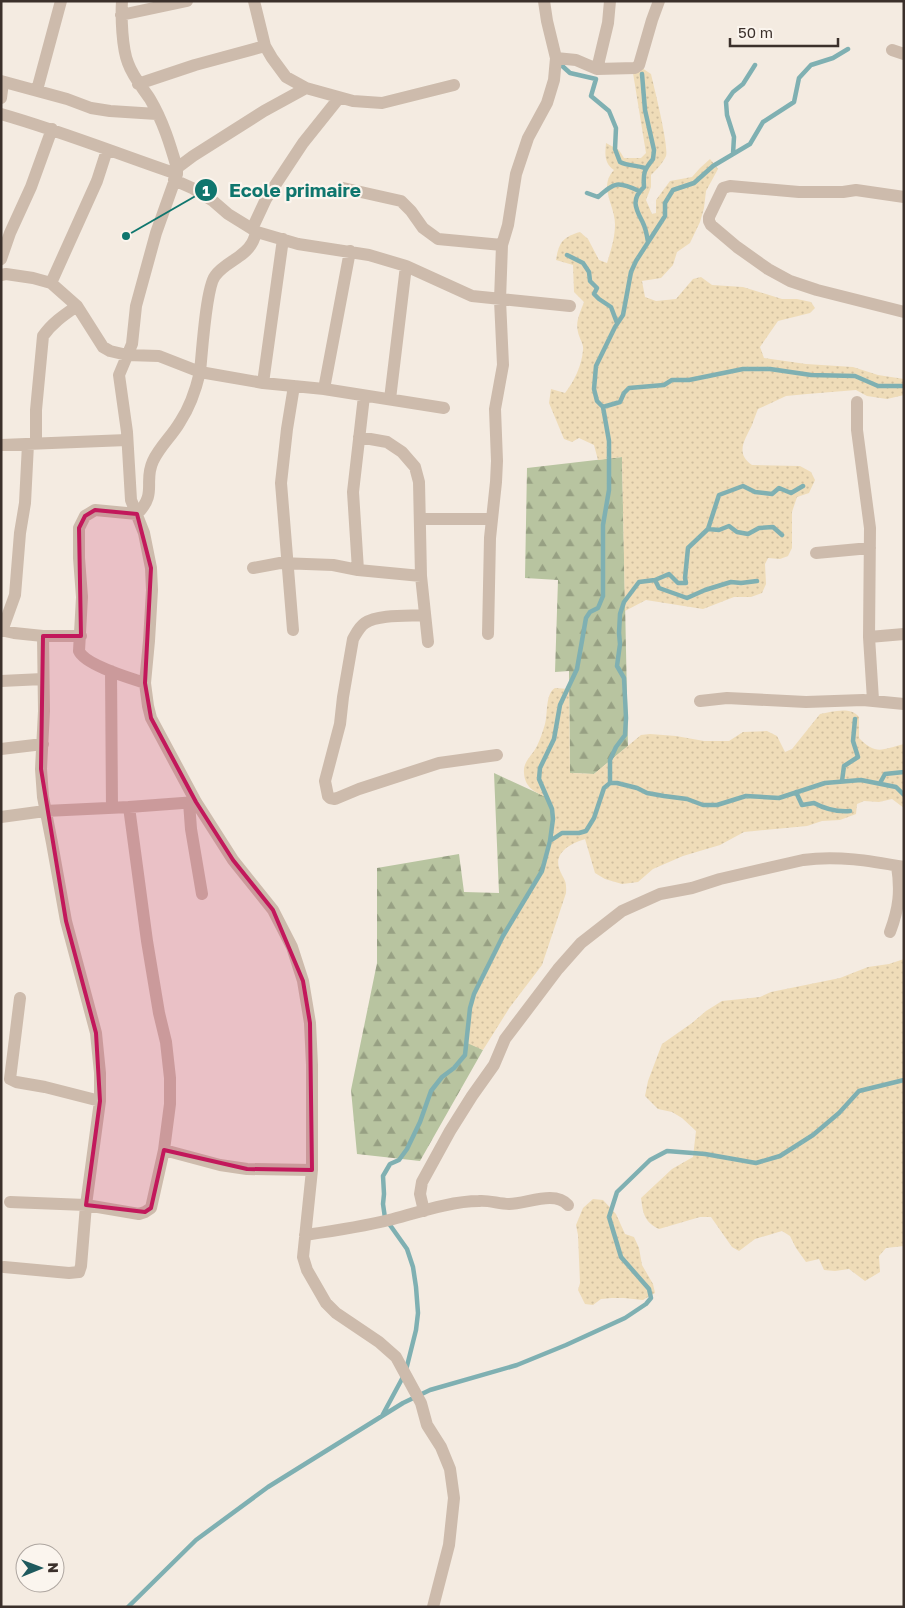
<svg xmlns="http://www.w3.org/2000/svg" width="905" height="1608" viewBox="0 0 905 1608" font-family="'Golos Text',sans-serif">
  <defs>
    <pattern id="forest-firs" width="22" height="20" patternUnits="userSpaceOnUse" patternTransform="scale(1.25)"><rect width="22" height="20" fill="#b8c4a0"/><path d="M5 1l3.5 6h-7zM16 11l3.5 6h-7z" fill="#97a083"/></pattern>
    <pattern id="sand-dots" width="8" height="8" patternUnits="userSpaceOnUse" patternTransform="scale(1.25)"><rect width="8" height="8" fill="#efdcb8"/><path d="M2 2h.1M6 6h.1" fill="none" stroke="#cebd9e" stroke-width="1.8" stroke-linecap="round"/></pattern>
  </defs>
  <rect width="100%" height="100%" fill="#f4ebe1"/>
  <!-- forest -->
  <path fill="url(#forest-firs)" d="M622,457L628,746L594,774L570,773L569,671L555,672L558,580L525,578L527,468Z
    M494,773L546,797L552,809L553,819L550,841L542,871L503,936L474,994L470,1008L467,1042L483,1050L420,1161L357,1154L351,1090L377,963V868L459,854L464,892L499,893Z"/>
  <!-- sand -->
  <path fill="url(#sand-dots)" d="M642,68L651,74C654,87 669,146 666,156C663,163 657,169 651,175V187L646,200L652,214L656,213V200L670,181L692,177L700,168L710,159L718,169L706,191L704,208L700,222L690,243L677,252L673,265L661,278L642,281L645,297L656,301L676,299L693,279L701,277L712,285L743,287L782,299H797L811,302L815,308L810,313L778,321L760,347L764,358L806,364L853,367L878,375L904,379V395L887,399L867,396L856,390L807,394L786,396L758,409C756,414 754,419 752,425C746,438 734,453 752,465L800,466L811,472L815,480L809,493L797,497L792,512V548L788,556L780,559L768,558L765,564L766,584L762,593L751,597H734L703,609L646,600L625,611L622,457L598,460L594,445L579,438L572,442L564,439L549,403L551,389L565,393C574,382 582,365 583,350C584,344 579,338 578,332C575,321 581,311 584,302L574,292L573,265L556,260C559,242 563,237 580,232L588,239L599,260L607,263C611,250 615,238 615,224C615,205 598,187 614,170C604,163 605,154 606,143L619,150L624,158H641L646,153L633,73Z
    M555,688L569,689L570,773L594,774L641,735L650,734L676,736L704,741H729L743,732L767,731L777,736L785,752L792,749L820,714C832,712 850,706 859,717V738C876,756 883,749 904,744V808L892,799L879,802L864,801L857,804L856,814L840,820L822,821L807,826L744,832L720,845L683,856L653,869L638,882L622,884L605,879L595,873L585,839C573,843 554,851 559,868C563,880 567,878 566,893L542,965L510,1007L483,1050L467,1043L470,1008L474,994L503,936L542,871L550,841L553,819L552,809L546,797C535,792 525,788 524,773C523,761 532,756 537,746C540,740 543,731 545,724C548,714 545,694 555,688Z
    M904,959V1246L886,1248L879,1256L880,1272L865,1281L849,1269L835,1271L824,1270L819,1259L806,1262L796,1248L790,1236L782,1231L755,1239L739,1251L732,1247L711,1217H700L659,1229C644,1222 643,1213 641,1198L672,1169L693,1157L696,1131L682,1118L672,1112L658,1109L645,1096L648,1081L662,1044L692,1023L706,1011L722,1001L760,997L771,992L840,978L868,967L889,964Z
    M593,1199L603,1200L616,1214L625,1234L634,1237L639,1248L642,1265L653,1284L655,1293L643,1300L624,1298H612L601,1299L593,1305L585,1304L578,1290L580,1283L578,1235L576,1225L583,1208Z"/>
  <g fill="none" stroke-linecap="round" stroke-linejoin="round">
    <!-- stream -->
    <path stroke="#7fb0b2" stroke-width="4.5" d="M559,63L570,73L596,79L591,96L609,111L616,128L615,149L620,162C628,166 636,165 645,168
      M642,74L645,110L654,150L653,159C644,170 643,173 644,187C630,200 636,209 643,223C646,229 647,236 648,242
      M733,154L734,137L727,115L726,102L733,92L743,84L755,65
      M587,193L598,197C615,182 618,181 639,191
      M567,255L583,263L589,272L590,281L597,288L594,294L599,299L611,307L617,323
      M603,407L620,402L624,393L629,388L664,385L672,380H689L743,369H770L811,375L855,376L878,386H904
      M708,529L719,530L729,526L737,532L748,534L759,528L773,527L782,535
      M655,580L659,588L687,598L705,590L731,582L741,583L757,581
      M842,781L844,766L858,757L853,741L855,719
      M610,783V760L616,747L625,735L626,718L624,678L617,666L620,644L619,633L620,614L624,602L639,582L655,580L669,574L678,583H686L685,578L688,548L708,529L719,495L743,486L755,492L772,494L779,488L791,493L803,486
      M880,783L885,774L904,772
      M796,792L802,805L814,803C825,809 837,812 850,811
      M550,841L562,833H579L586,831L594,818L604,788L610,783H617L637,788L647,793L664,796L687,799L703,805H717L746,796L779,798L825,783L861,780L896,787L904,795
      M406,1370L416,1330L418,1313L416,1287L413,1267L407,1249L385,1218L383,1204L384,1194L383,1176L390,1164L399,1160L407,1149L420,1122L431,1091L442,1077L454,1068L465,1055L470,1008L474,994L503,936L542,871L550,841L553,819L552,809L539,779L540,768L554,739L560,705L577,669L586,618L590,612L598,608L603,596V525L609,490V441L603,407L597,401L594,389L596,366L615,327L623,315L631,272L636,261L665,216V203L673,190L694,183L713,166L750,144L763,122L794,102L799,78L811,65L833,58L848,49
      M382,1416L403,1377
      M128,1607L196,1540L268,1487L403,1403L430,1390L517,1365L566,1345L625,1318L646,1304L651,1298L649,1289L621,1257L609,1217L617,1192L650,1160L667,1151L705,1154L756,1163L780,1156L813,1135L839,1113L859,1091L904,1080"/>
    <!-- minor -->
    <path stroke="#cdbbac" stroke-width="12" d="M122,1C121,17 122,48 128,63C133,77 142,87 150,99C163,121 170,144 177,168V174L156,233L136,306L132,344L119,375L127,432L131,500L144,533L151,568L152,590L149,641L145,683L148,706L151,718L196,802L233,860L273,910L292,947L303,981L310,1023L312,1065V1170L303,1257L307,1270L326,1303L336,1313L379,1342L396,1357L421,1403L427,1425L441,1447L450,1469L454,1498L449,1545L433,1607
      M254,1L265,46L272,58L286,77L306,88L353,101L382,103L454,85
      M121,15L187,1
      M892,50L904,54
      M556,58L576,60L597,69L635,68L639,65L652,20L659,1
      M597,69L608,23L610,1
      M1,81L67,99L91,108L110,111L157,114
      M138,84L195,65L265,46
      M37,90L61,1
      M1,98L3,82
      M1,114C61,131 118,154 177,174
      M177,168L193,156L264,111L306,88
      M174,180L192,188L213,201L228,214L257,232L298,244L369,255L406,266L472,296L570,306
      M343,188L401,201L411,211L423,228L438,239L502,245
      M904,197L856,190L843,192H799L730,186L723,188L709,217V221L711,225L737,247L768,269L790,281L817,290L904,312
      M252,229L266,199L303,143L339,98
      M257,232C255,235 254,240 252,243C244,258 225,262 215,276C206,288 202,353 200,372L263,383L324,389L444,408
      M1,259L10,233L31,187L52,129
      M1,275L6,274L33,278L51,283L77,306L103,347L110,351L127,355L159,356L200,372C196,389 190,407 180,422C172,436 160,446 153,461C143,482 158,493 137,514L95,510L85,516L79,528V558L82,597L79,651C85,665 130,678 145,683
      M51,283L97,181L107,150
      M263,383L283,239
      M324,389L350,251
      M390,399L406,266
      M857,402V430L870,528L869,637L873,700
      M359,437L387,442L402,452L415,467L419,482L421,576
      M36,444V410L43,336C52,323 64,315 77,306
      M1,445L127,440
      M420,519H492
      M816,553L870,548
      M253,568L280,563L333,565L358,570L421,576L428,642
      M358,570L353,492L364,396
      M425,615C409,616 378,614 365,623C359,627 356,634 353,639L343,697L340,724L325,781L328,796L330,798L335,799L359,789L439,763L497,755
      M1,630L14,633L43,636
      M293,630L281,483L287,429L294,386
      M2,631L15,595L20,533L25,503L28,444
      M488,634L490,538L496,482L497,461L495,409L503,365L500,300L502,245L508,225L516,174L528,138L547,103L554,80L556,58L547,21L544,1
      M869,637L904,634
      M111,671L112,808
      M1,681L43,679
      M700,701L727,698L806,702L863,700L904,704
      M1,749L43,744
      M189,802L191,829L202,894
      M129,807L147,941L159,1013L166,1042L170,1078V1104L164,1150L220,1165L247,1169L312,1170
      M1,817L45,811L129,807L196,802
      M890,932C899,908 901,891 897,866
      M20,998L10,1079L16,1082L45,1087L100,1101
      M10,1202L86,1205L139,1214L145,1212L151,1208L164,1150
      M424,1211L420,1194L422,1182L450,1131L472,1096L494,1065L505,1039L558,969L581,943L622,911L660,894L692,888L720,879L803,860C837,855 871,861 904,867
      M305,1235C333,1231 361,1227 389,1220C416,1213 451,1201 479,1201C489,1200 499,1204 509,1204C527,1204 554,1190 568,1205
      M4,1267L69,1273L79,1272L81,1266L86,1205L100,1101V1073L96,1033L66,921L52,843L43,797L41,769L44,711L43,636H81"/>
  </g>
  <!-- marked area -->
  <path fill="#c2185b" fill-opacity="0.2" stroke="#c2185b" stroke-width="4" stroke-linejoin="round" d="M95,510L137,514L151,568L145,683L151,718L196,802L233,860L273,910L303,981L310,1023L312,1170L247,1169L164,1150L151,1208L145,1212L86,1205L100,1101L96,1033L66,921L41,769L43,636H81L79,528L85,516Z"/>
  <!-- callouts -->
  <path fill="none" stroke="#0f766e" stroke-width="2" d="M126 236L206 190"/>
  <g fill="#0f766e" stroke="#fbf5ee" stroke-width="2">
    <circle cx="126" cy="236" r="5"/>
    <circle cx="206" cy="190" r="12"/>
  </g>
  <g font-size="15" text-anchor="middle" font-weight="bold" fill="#fff">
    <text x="206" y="196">1</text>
  </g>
  <g font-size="19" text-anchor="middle" font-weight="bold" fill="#0f766e" stroke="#fbf5ee" stroke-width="4.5" stroke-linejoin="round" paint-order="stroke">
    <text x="295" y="197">Ecole primaire</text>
  </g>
  <!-- border -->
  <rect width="905" height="1608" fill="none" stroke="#3b302b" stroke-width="5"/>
  <!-- north arrow -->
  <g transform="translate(40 1568) rotate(89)"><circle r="24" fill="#fbf5ee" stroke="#aea6a0"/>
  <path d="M0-4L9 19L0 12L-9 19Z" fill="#1f5a5e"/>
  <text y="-8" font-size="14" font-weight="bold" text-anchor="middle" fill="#3b302b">N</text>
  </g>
  <!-- scale -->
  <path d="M730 38v8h108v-8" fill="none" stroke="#3b302b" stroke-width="2.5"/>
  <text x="738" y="38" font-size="15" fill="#3b302b" stroke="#fbf5ee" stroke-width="4" paint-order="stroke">50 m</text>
</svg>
